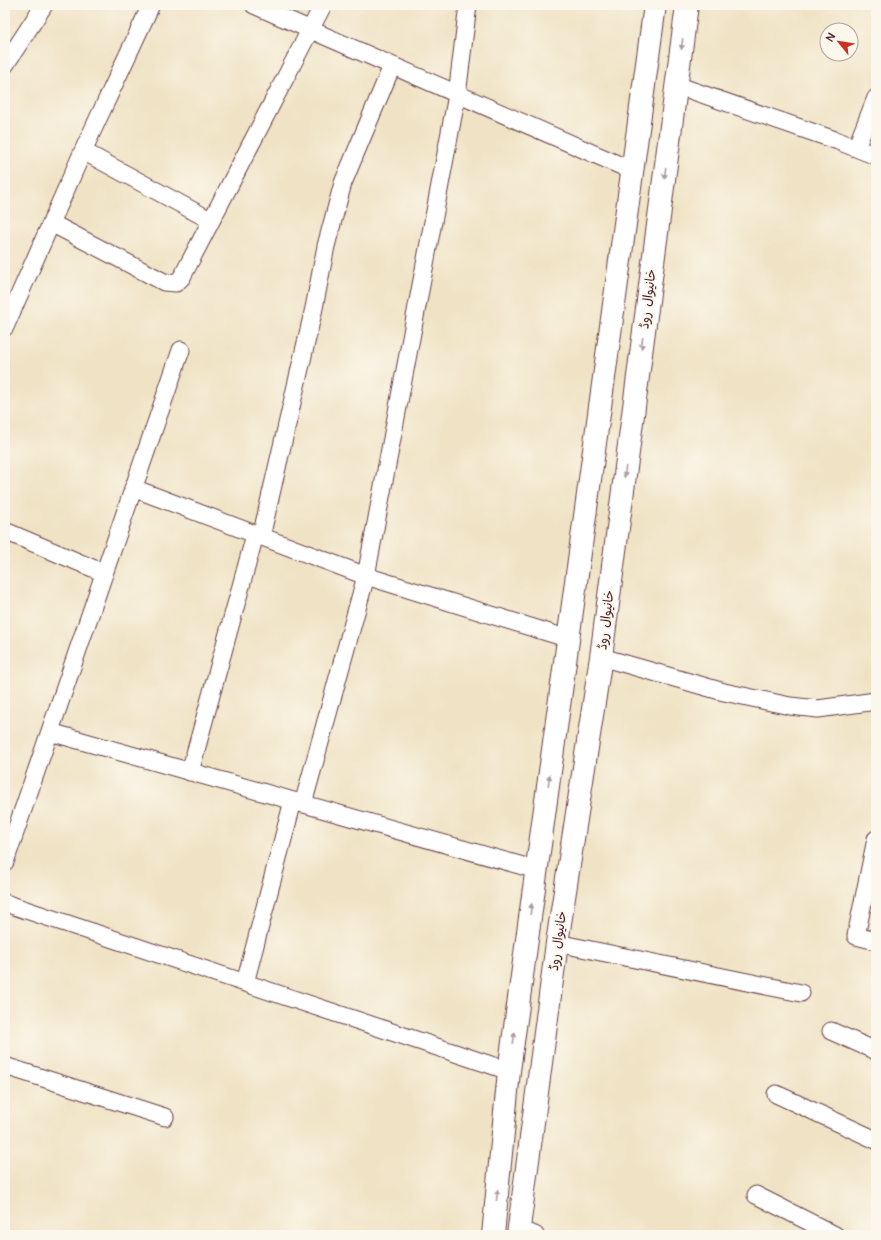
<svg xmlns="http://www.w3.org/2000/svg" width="881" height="1240" viewBox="0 0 881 1240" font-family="'Architects Daughter','Playpen Sans Arabic',sans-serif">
  <rect width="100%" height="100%" fill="#fbf7ec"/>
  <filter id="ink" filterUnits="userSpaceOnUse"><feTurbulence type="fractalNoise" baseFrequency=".025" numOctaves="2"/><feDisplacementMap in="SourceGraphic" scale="8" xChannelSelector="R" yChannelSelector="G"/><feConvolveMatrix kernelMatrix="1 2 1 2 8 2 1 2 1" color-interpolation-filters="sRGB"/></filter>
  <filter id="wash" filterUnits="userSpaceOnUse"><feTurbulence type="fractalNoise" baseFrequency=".012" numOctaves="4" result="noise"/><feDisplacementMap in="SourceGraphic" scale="16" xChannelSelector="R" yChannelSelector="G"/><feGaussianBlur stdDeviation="0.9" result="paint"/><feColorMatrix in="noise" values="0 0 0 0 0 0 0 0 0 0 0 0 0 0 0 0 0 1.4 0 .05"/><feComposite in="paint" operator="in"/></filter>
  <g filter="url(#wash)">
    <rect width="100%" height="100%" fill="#f0e3c5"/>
  </g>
  <g filter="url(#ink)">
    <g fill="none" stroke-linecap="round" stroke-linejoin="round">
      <!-- minor casing -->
      <g stroke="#633c42" stroke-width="19">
        <path id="minor" d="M254,5L633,171
          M5,65L44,5
          M676,85L838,141L876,156
          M856,148L876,98
          M83,151L210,220
          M51,223L164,282L176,283L182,277L323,5
          M5,327L83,151L151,5
          M133,488L366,576L569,639
          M5,531L104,573
          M261,537L314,308L326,246L343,183L392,66
          M601,657L724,692L790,706L818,709L876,701
          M50,732L537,870
          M190,772L255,535
          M303,804L366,576L457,95L468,5
          M876,839L856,936L876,941
          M5,862L181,350
          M5,903L509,1071
          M557,943L801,993
          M245,983L293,801
          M831,1031L876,1051
          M5,1066L165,1117
          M776,1094L876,1140
          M756,1195L835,1235
          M519,1230L535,1235"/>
      </g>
      <!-- primary casing -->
      <g stroke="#633c42" stroke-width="24">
        <path id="primary" d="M493,1235L509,1071L655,5
          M518,1235L557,943L601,657L687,5"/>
      </g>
      <!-- minor -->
      <use href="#minor" stroke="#fff" stroke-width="17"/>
      <!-- primary -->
      <use href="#primary" stroke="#fff" stroke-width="22"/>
    </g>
    <!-- one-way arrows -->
    <defs><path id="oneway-solid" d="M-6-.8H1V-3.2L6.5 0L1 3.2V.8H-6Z"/></defs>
    <g fill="#ae9aa0">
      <use href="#oneway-solid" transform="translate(682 44) rotate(97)"/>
      <use href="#oneway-solid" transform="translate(665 173) rotate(97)"/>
      <use href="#oneway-solid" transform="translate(642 343) rotate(97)"/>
      <use href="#oneway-solid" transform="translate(625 472) rotate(97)"/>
      <use href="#oneway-solid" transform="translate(549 780) rotate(-82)"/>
      <use href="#oneway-solid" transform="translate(531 909) rotate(-82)"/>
      <use href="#oneway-solid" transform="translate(514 1038) rotate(-82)"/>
      <use href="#oneway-solid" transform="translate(497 1195) rotate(-84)"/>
    </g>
  </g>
  <g text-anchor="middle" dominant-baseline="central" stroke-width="4" stroke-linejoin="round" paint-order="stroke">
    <!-- street labels -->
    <g font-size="13" fill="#4a1f2b" stroke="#fbf7ec">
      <text transform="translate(648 299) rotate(-83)">خانیوال روڈ</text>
      <text transform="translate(606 620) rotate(-83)">خانیوال روڈ</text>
      <text transform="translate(558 941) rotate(-82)">خانیوال روڈ</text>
    </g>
  </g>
  <!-- margin -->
  <rect width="881" height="1240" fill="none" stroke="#fbf7ec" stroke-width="20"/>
  <!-- north arrow -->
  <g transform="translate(839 42) rotate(300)"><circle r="19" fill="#fbf7ec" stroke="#b4a19f"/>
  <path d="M0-3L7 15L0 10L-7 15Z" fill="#c8321e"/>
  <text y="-6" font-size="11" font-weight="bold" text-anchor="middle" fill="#4a1f2b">N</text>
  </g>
</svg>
